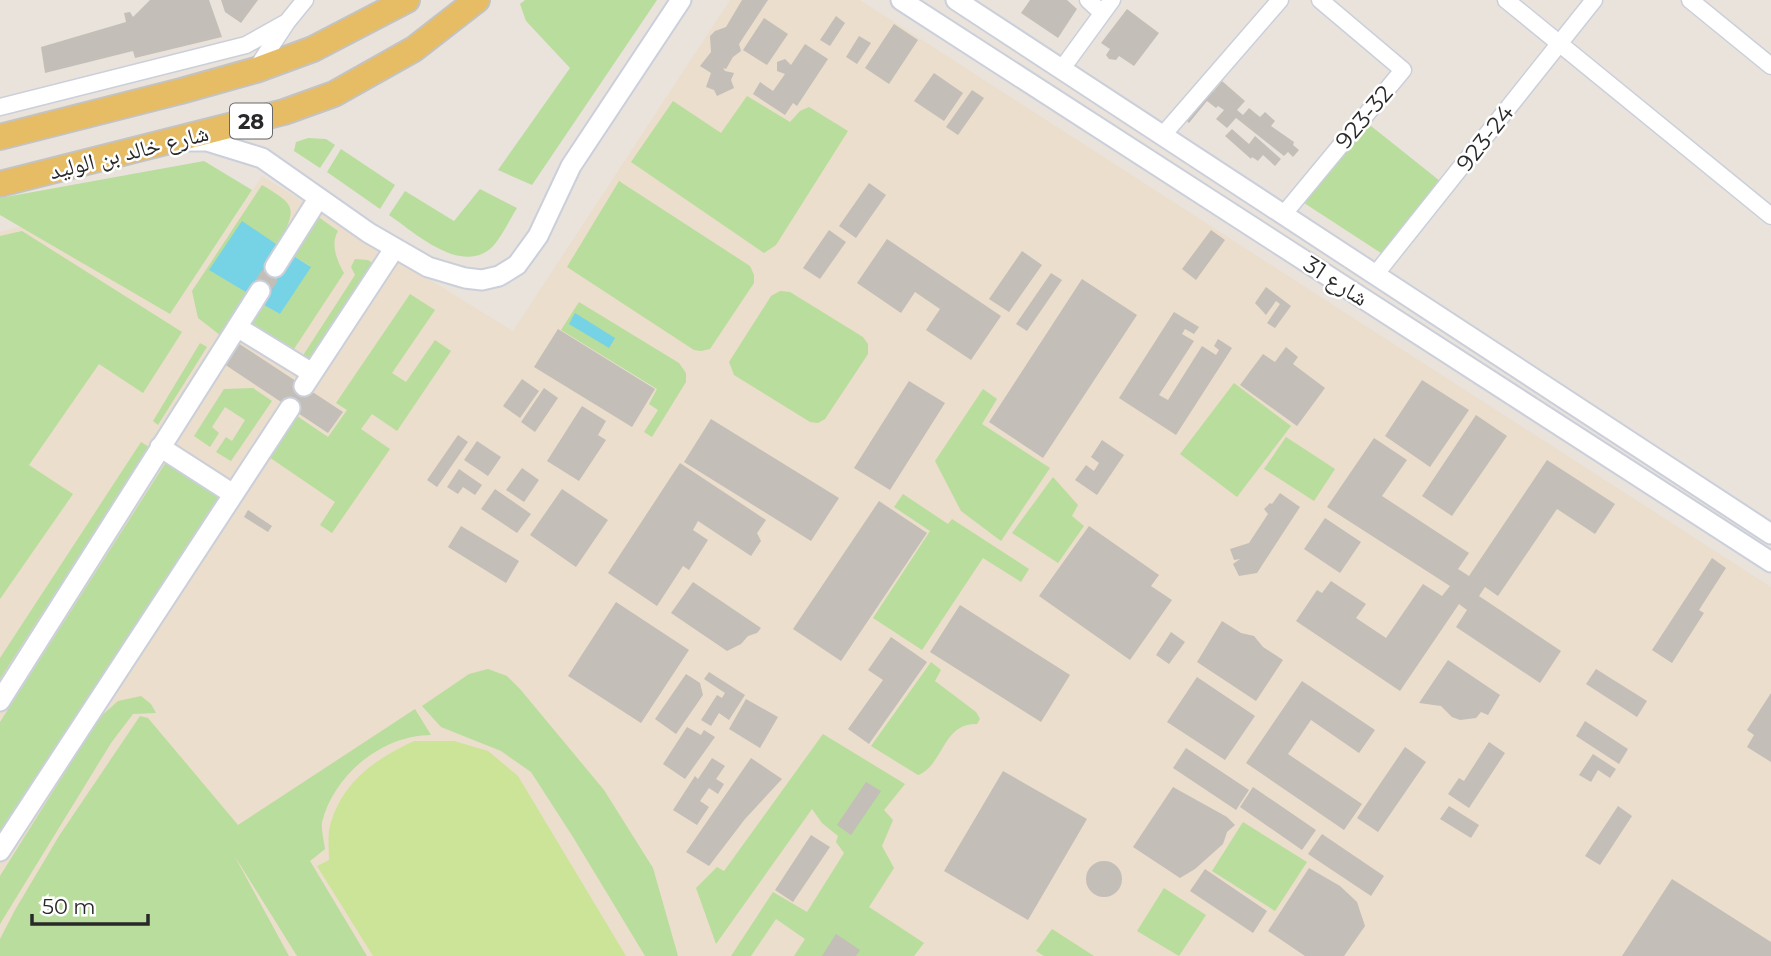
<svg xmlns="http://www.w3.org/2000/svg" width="1771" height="956" viewBox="0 0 1771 956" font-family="Montserrat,'Noto Naskh Arabic',sans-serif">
  <rect width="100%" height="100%" fill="#eae3dc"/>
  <!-- education -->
  <path fill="#ebdecc" d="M730,0H860L1771,587V956H0V232L22,226L170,314L262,176L513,331Z"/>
  <!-- green -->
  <path fill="#b8dd9c" d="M525,0H657L532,185L498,170L570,68L526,21L520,4Z
    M747,96L790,122L800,111L809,107L848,131L776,245L764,253L631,162L673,101L721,133Z
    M1366,122L1440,181L1384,255L1298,199Z
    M308,138L326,139L335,145L320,168L294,151L296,142Z
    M341,149L395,185L380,209L327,172Z
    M204,161L252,190L170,314L0,215V198Z
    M619,181L750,266L754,275V283L710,349L701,351L694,350L567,267Z
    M262,185C299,207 295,207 279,246L210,270L249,294L220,335L198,318L192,291Z
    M480,189L517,208C510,219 499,242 490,249C459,274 414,232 389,215L405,191L454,221Z
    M317,216L338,231C330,244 337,261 344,273L292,352L249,323L260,303L280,314L310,266L292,255Z
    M22,231L182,332L143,393L99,364L29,465L73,494L0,599V236Z
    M355,259L368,260L377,266L310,362L302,357L355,275L351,267Z
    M780,291L790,292L863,337L868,344V354L825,419L818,423L810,422L734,375L729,362L771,296Z
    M410,294L435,310L392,373L406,382L435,340L451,351L397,431L372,414L361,429L390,449L332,533L320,525L335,502L269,457L297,416L328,437L347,410L336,403Z
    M579,302L679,363L686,373V382L652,437L644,432L658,410L649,404L657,389L561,330Z
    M200,343L207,347L158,425L153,421Z
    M1234,383L1291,426L1237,497L1180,454Z
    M253,388L272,401L231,461L216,452L226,437L232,441L245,420L225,407L212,427L219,433L210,447L194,436L224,389Z
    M983,389L997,399L982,424L1050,468L1001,541L961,511L935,461Z
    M1286,437L1335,469L1314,501L1264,469Z
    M141,442L149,447L0,679V658Z
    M168,459L223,497L0,839V722Z
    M1053,477L1078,505L1072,516L1084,526L1058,563L1012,533Z
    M903,494L948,524L952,519L1029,569L1021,582L983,558L922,650L873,618L930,531L894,507Z
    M931,662L941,670L935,681L976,712L980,719L977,724C942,723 944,765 918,775L871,746Z
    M488,669L507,676L520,689L604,790L653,868L678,956H645L573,837L531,772L501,751L441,727L422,706L469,674Z
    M141,696L151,704L156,713L133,714L111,743L0,924V876L99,718L118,701Z
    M415,709L431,735C383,735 334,774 322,822C321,830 324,841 325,849L310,861L367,956H297L234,855L289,956H0V939L15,910L59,836L140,716L148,718L238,825Z
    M823,734L905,784L884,810L893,820L882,846L894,868L869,907L924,943L914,956H794L805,939L776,919L751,956H731L773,892L807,912L844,853L836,842L838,836L822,823L812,809L716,944L696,888L717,867L724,871Z
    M1243,822L1307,862L1275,911L1212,871Z
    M1164,888L1206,915L1179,956L1137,931Z
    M1052,929L1094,956H1044L1036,951Z"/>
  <!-- pitch -->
  <path fill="#cbe498" d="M414,741H454L488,751L518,776L626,956H373L317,866L329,860C329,848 327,833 331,822C345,779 376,759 414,741Z"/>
  <!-- water -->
  <path fill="#76d2e5" d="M242,221L279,246L249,294L209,270Z
    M292,255L311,267L280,314L260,303Z
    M575,313L615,338L609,348L569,324Z"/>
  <!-- building -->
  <path fill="#c3beb7" d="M150,0H209L222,37L135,58L133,51L45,73L41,47L126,22L124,13L130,12L133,17Z
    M221,0H258L241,23L225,12Z
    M742,0H768L739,44L741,51L733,57L726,69L723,68L725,71L734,73L731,80L734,88L717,96L714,90L706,87L711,73L700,66L711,52L710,36L715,31L726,27Z
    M1030,0H1067L1077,9L1058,38L1021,13Z
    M1127,9L1159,33L1134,66L1119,56L1116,60L1109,59L1106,55L1110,49L1101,43Z
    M836,16L845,23L830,46L820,40Z
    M764,18L788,34L767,65L743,50Z
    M894,24L918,40L889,84L865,68Z
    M859,36L871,43L857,64L846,57Z
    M805,44L828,59L797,106L793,103L785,115L753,94L760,82L773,91L785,74L777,71V62L785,59L791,65Z
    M934,73L963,93L944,121L914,101Z
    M1222,81L1245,101L1237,110L1243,115L1249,108L1260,117L1265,112L1275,121L1271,126L1294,142L1293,145L1299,150L1293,157L1288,152L1284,156L1236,118L1227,128L1216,119L1224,110L1218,106L1216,108L1207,101L1189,123L1182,117L1207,88L1213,92Z
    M972,90L984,98L958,135L946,127Z
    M1232,129L1249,144L1255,136L1281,159L1275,166L1263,155L1258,161L1252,157L1251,159L1225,136Z
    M869,183L886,195L856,238L839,226Z
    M829,230L846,242L820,279L803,268Z
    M1211,230L1225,240L1196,280L1182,269Z
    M887,239L1001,316L971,360L926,330L940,309L915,292L901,313L857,283Z
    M1022,251L1042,265L1009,312L989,299Z
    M1051,273L1062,280L1027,331L1016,324Z
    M1082,279L1137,315L1043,458L989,422Z
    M1266,287L1291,306L1275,328L1267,323L1280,304L1276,301L1266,315L1255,303Z
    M1174,312L1199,327L1194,334L1185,329L1182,334L1194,341L1159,395L1168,400L1202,346L1216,355L1219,350L1214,346L1218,339L1232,348L1176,435L1119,398Z
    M558,329L655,389L632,427L534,367Z
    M238,343L343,412L328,433L224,364Z
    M1286,347L1298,357L1293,364L1325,388L1297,426L1240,385L1263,354L1275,362Z
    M522,379L539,391L520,418L503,406Z
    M1422,380L1469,410L1430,467L1385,436Z
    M909,381L945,403L890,490L854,468Z
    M544,388L558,398L535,432L521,422Z
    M582,406L606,421L598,435L606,440L579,481L547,461Z
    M1476,415L1507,436L1452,516L1422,496Z
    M711,419L839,498L811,541L684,462Z
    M458,435L468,442L437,487L427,480Z
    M1374,438L1407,460L1382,496L1469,553L1458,569L1469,576L1547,460L1615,504L1595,534L1557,509L1498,596L1485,587L1479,596L1561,651L1540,683L1456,627L1467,610L1459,604L1400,691L1296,621L1317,590L1322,593L1331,581L1366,604L1356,618L1386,638L1423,584L1442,596L1450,586L1327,507Z
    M1102,440L1124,455L1097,495L1075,480L1086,465L1094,471L1099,463L1091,457Z
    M477,441L501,457L488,476L464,460Z
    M680,463L766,520L757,533L761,541L751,556L698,521L693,530L708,540L689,570L683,566L657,606L608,573Z
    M522,468L539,480L524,502L506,490Z
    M459,469L482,485L475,495L463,487L458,494L447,487Z
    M495,489L531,514L517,533L481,509Z
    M562,489L608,520L576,567L530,535Z
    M1280,493L1300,507L1257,573L1239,576L1233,564L1240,559L1234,560L1230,549L1249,543L1268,514L1264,509L1270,503L1272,504Z
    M879,501L927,533L841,661L793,629Z
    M248,510L272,526L268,532L244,517Z
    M1325,518L1361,542L1340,573L1304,549Z
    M461,526L519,561L506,583L448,547Z
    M1089,526L1159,575L1151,586L1172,600L1130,660L1039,596Z
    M1712,558L1726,568L1699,610L1704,613L1672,663L1652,650Z
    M693,582L761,628L757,633L748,636L741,644L727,651L671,613Z
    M616,602L689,650L641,723L568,676Z
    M960,605L1070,675L1041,722L930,652Z
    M1222,621L1241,633L1254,636L1263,647L1283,660L1256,701L1197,662Z
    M1171,632L1185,642L1169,664L1156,655Z
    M891,637L927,662L869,744L848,729L883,680L868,670Z
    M1448,660L1500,695L1488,715L1481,712L1476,718L1460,720L1452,717L1441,706L1419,703Z
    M1596,669L1647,701L1637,717L1586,684Z
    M709,672L745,695L729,720L719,713L711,726L701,720L717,695L722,698L725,693L704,679Z
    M686,674L700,683L703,695L676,734L655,719Z
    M1197,677L1255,716L1225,760L1167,722Z
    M1302,681L1375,730L1359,753L1311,720L1288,754L1362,804L1344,830L1246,763Z
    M1771,693V762L1747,747L1754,735L1747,730Z
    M746,699L778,717L760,748L729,729Z
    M1585,721L1628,749L1619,764L1576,736Z
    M687,727L701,735L704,730L715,737L685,779L663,764Z
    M1489,742L1505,753L1469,808L1448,794L1459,778L1464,781Z
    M1405,747L1426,762L1378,832L1357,818Z
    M1186,748L1249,790L1236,810L1173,768Z
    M1593,754L1616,769L1610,778L1598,770L1591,782L1579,775Z
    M712,758L725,766L716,779L724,784L718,794L709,788L700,801L709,807L697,825L673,810L695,776L698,779Z
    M751,758L782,779L745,819L709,866L686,852Z
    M1003,771L1087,819L1028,920L944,871Z
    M866,782L881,791L851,835L837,825Z
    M1173,787L1227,817L1235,825L1227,832L1223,844L1195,869L1180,878L1133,847Z
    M1253,787L1316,830L1302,850L1240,807Z
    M1449,806L1479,825L1471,838L1440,819Z
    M1618,806L1632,816L1600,865L1585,856Z
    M1322,834L1384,876L1371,896L1308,854Z
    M811,835L830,847L793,902L775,890Z
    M1086 879a18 18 0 1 1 36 0a18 18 0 1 1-36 0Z
    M1309,868L1340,886L1357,902L1365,926L1344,956H1305L1268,931Z
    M1205,869L1267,911L1253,933L1190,891Z
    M1672,879L1771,942V956H1622Z
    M836,934L860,950L856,956H822Z"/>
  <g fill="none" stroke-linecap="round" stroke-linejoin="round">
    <!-- tertiary-tunnel -->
    <path stroke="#c3beb8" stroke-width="19" stroke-dasharray="19 10" stroke-linecap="butt" d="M260,291L275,267"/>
    <!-- minor casing -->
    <g stroke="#cacfda" stroke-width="19">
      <path id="minor" d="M1088,0L1102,13
        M1506,0L1771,216
        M1690,0L1771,66
        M256,69L287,22L305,0
        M1061,70L1112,0
        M0,107L246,45L287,22
        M1162,136L1280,0
        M1283,215L1403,70L1320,0
        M1375,275L1594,0"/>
    </g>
    <!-- tertiary casing -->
    <g stroke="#cacfda" stroke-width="23">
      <path id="tertiary" d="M901,0L1771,562
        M956,0L1771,534
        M190,141H207L262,158L369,233L428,267L465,278L482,280L499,276L517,265L538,236L571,166L681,0
        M275,267L318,199
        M237,327L312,373
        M304,386L394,249
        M160,447L233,494
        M0,701L260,291
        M0,851L290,408"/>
    </g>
    <!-- primary casing -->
    <g stroke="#c3c3c3" stroke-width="28">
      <path id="primary" d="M0,137L181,91L256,70L313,49L407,0
        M0,184L284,112L334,94L414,49L477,0"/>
    </g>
    <!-- minor -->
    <use href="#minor" stroke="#fff" stroke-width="16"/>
    <!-- tertiary -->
    <use href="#tertiary" stroke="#fff" stroke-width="19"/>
    <!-- primary -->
    <use href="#primary" stroke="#e6bc65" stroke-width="24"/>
  </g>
  <g text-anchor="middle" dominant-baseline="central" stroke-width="5" stroke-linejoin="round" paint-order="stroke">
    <!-- shield labels -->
    <rect fill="#fff" stroke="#696969" stroke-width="2" x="230" y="103.5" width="42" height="35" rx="5"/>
    <g font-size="21" font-weight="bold" fill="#292929">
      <text x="251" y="121">28</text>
    </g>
    <!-- street labels -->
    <g font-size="23" fill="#292929" stroke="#fff">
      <text transform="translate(1364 117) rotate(-50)">923-32</text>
      <text transform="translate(1485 138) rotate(-52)">923-24</text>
      <text transform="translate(129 152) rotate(-14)">شارع خالد بن الوليد</text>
      <text transform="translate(1336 281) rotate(33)">شارع 31</text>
    </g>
  </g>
  <!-- scale -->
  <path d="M32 914v10h116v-10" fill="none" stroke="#292929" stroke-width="3.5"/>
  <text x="42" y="914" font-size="21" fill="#292929" stroke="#ffffff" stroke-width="5" paint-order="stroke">50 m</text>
</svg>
